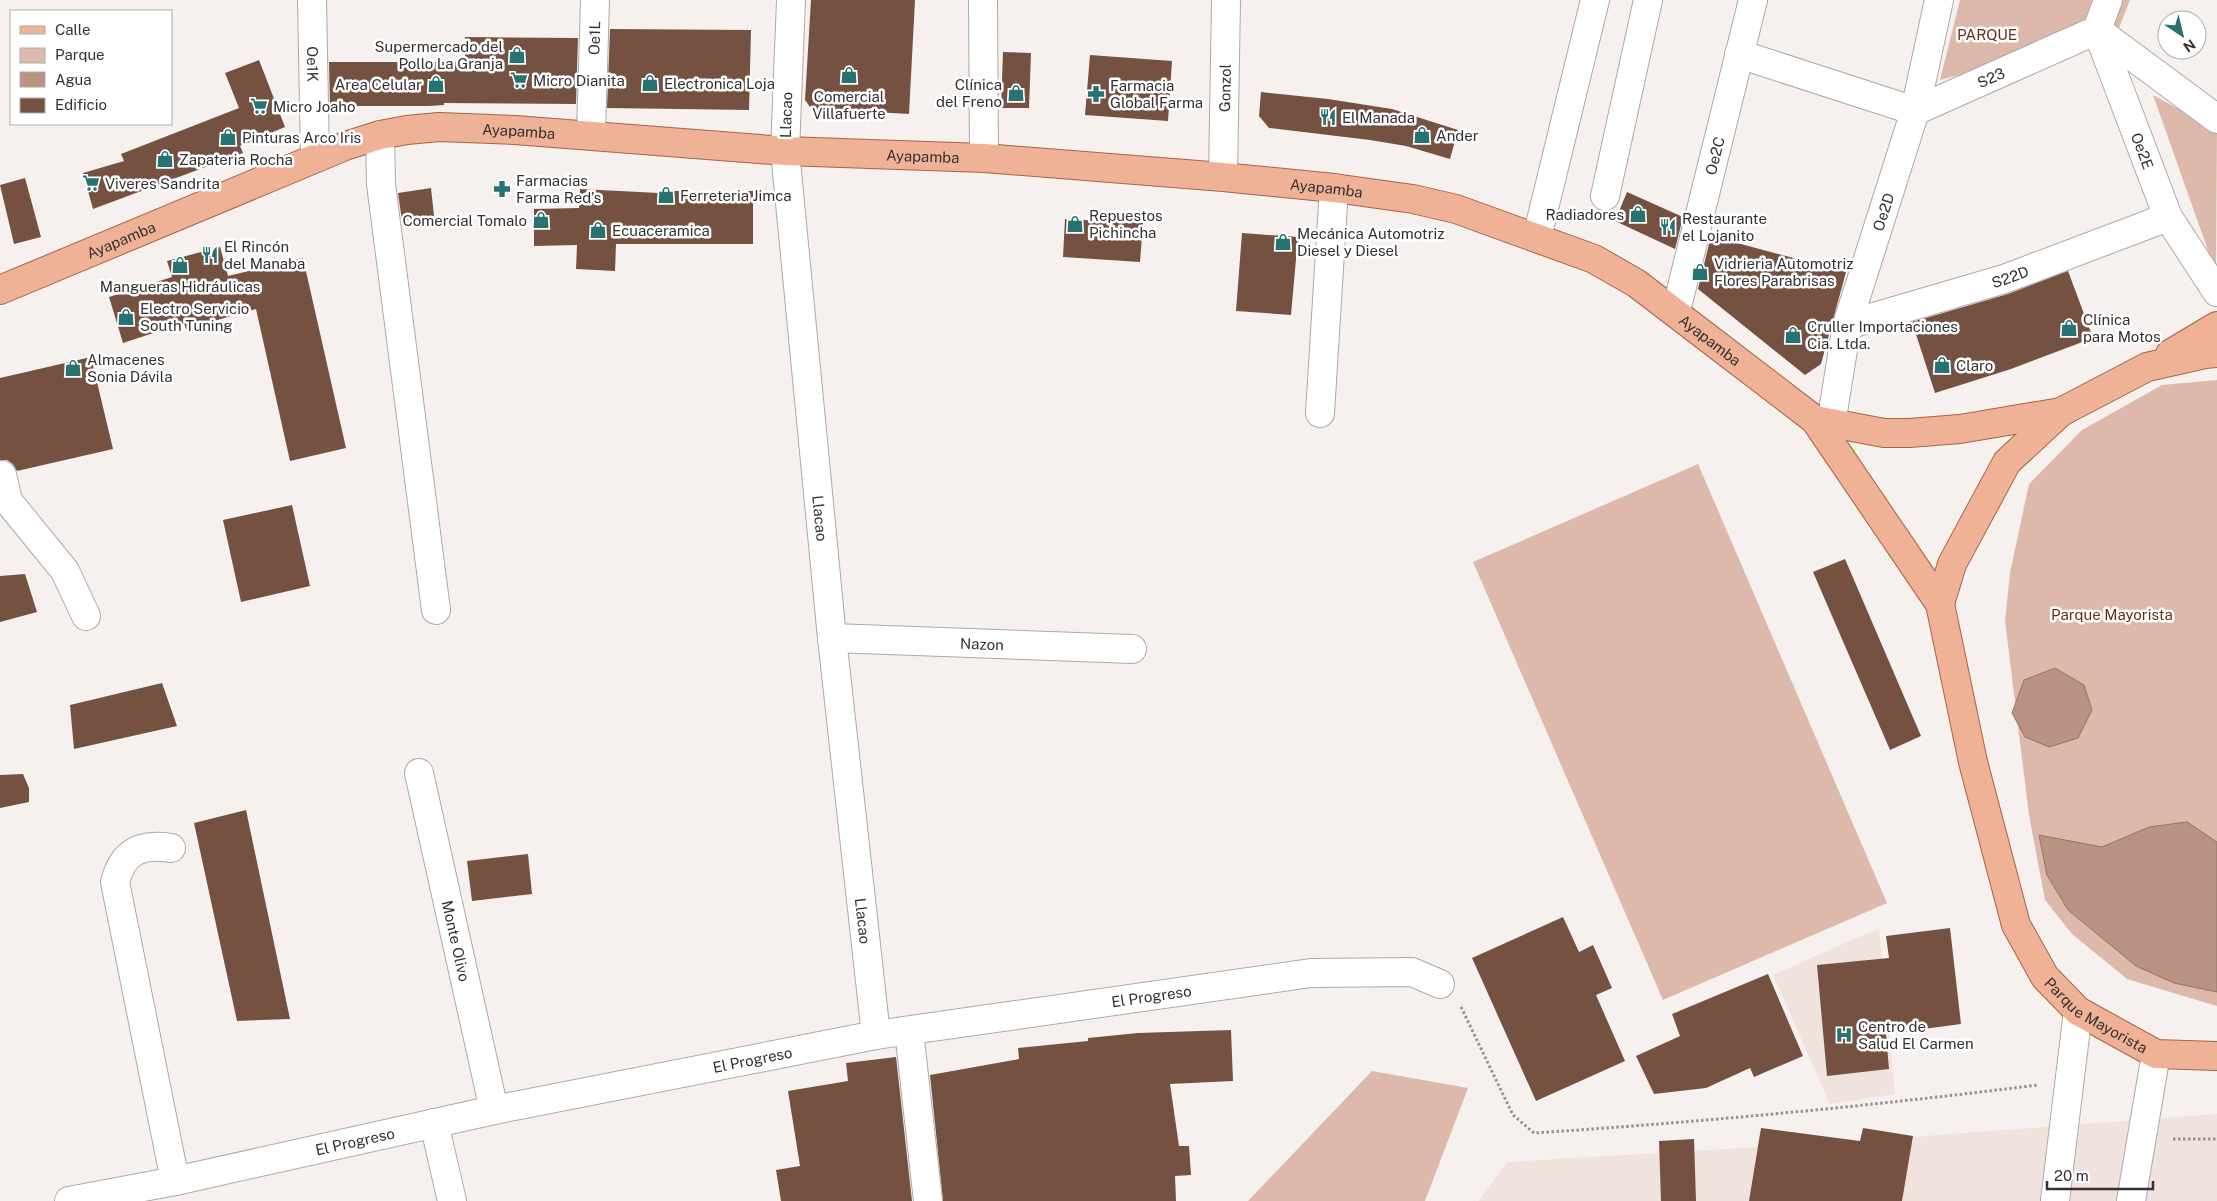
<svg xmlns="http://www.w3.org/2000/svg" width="2217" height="1201" viewBox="0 0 2217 1201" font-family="'Public Sans',sans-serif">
  <rect width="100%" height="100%" fill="#f6f1ef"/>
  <!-- built -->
  <path fill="#f0e3dd" d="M1879,928L1895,1094L1830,1104L1773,975Z
    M2217,1114V1201H1479L1507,1162L1860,1141Z"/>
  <!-- green -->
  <path fill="#dcb9ab" d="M1960,0H2130L2117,33L1940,80Z
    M2153,95L2217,130L2216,273Z
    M2217,380V1006L2127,979L2072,934L2045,900L2029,815L2005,621L2010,573L2029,484L2082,430L2162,385Z
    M1698,464L1887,903L1663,1000L1473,562Z
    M1372,1071L1468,1088L1425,1201H1248Z"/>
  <!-- water -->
  <path fill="#ba9281" stroke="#927569" d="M2055,668L2084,685L2092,710L2078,738L2049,747L2025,737L2012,713L2024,680Z
    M2187,822L2217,842V992L2174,983L2136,966L2068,910L2047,875L2039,835L2102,847L2149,827Z"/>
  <!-- building -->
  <path fill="#755142" d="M811,0H915L909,114L838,110L837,116L816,115L805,100Z
    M610,29L751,30L749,110L607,108Z
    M465,37L578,38L576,104L444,103V105L429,106H330L329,62H465Z
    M1003,52L1031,53L1029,108H1001Z
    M1090,55L1172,61L1168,121L1085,115Z
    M259,60L285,127L240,146L243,153L93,209L83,173L124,161L121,154L239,108L225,73Z
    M1261,92L1328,99L1392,109L1458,130L1450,159L1406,146L1370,140L1269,128L1259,116Z
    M25,178L41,237L14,244L0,185Z
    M431,188L434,216L402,221L398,193Z
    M580,189L659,193V191H753V244H616L615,271L576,269L577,245L534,246V209L579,208Z
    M1627,192L1683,217L1675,249L1615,221Z
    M1065,219L1143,223L1140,262L1063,257Z
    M1242,233L1298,237L1291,315L1236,311Z
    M1711,236L1846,272L1821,364L1805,375L1698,289Z
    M220,247L228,276L303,258L346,448L290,461L256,309L186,329L184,323L123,343L109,297L172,277L167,261Z
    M2068,271L2093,338L2011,369L1935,393L1912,322L2008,294Z
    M91,357L113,449L17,471L13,464L7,460H0V378Z
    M292,505L310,586L241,602L223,520Z
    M1845,559L1921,736L1890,750L1813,572Z
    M25,574L37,612L0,622V576Z
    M162,683L177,726L74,749L70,705Z
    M23,774L29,788V802L0,808V775Z
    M246,810L290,1019L237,1021L194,823Z
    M528,854L532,894L472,901L467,861Z
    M1563,917L1579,952L1593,945L1612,988L1596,995L1625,1061L1536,1101L1472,958Z
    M1950,928L1961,1024L1886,1034L1889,1069L1827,1076L1817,965L1889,958L1886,936Z
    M1768,974L1803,1056L1754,1077L1750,1068L1706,1088L1654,1094L1636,1056L1680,1036L1672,1014Z
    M1231,1030L1233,1081L1170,1084L1179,1146H1189L1191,1175L1175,1176L1176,1201H943L930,1075L1019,1059L1018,1048L1088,1041V1038L1138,1033Z
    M896,1057L912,1201H781L776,1170L800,1166L788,1091L848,1081L846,1063Z
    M1761,1128L1860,1141L1863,1128L1913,1136L1902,1201H1749Z
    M1694,1139L1696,1201H1661L1659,1141Z"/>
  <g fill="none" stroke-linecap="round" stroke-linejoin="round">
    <!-- minor casing -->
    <g stroke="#aea9a7" stroke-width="30">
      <g id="minor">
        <path id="s1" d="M312,0L315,158"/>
        <path id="s2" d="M791,0L785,151L832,638L876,1035"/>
        <path d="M983,0L984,158"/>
        <path id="s3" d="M2108,0L2097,30L2168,217L2217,292"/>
        <path id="s4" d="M1739,54L1915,111L2097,30L2217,119"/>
        <path id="s5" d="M591,134L595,0"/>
        <path d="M380,135L381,184L436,610"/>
        <path id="s6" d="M1223,177L1226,0"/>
        <path d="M1605,196L1648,0"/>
        <path d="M1537,237L1595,0"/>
        <path id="s7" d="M1676,311L1753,0"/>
        <path id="s8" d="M1847,325L2004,279L2168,217"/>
        <path d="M1320,413L1334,188"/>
        <path id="s9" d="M1831,424L1847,325L1915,111L1939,0"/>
        <path d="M2,475L8,501L65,571L86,616"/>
        <path id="s10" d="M832,638L1132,649"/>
        <path id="s11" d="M419,773L494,1110"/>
        <path d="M171,848C141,843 123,851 115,882L175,1181"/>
        <path d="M909,1031L928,1201"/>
        <path d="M434,1123L452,1201"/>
        <path id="s12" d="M69,1201L175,1181L494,1110L876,1035L1311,973L1412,972L1440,984"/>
        <path d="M2055,1201L2078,1011"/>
        <path d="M2131,1201L2156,1054"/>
      </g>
    </g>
    <!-- major casing -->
    <g stroke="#a76346" stroke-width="30">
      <g id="major">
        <path id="s13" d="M0,290L345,146L380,135L407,130L439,127L515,130L785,151L984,158L1223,177L1334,188L1413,199L1456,209L1594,259L1636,283L1815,420L1940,604"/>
        <path id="s14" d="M2217,353L2205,354L2147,367L2061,412L2007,462L1952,564L1940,604L1973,762L2016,925L2045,977L2078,1011L2156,1054L2217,1056"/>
        <path d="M2170,354L2217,326"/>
        <path d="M1815,420L1884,433H1909L1960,429L2061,412"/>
      </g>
    </g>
    <!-- path -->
    <path stroke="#969291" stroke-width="3" stroke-dasharray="2.5 2.5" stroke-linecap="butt" d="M1461,1007L1513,1115L1534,1133C1703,1122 1870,1106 2038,1085
      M2173,1139H2217"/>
    <!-- minor -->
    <use href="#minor" stroke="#fff" stroke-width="28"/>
    <!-- major -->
    <use href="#major" stroke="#efb297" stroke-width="28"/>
  </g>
  <!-- icons -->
  <defs>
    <g id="shop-bare" transform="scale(1.35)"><path d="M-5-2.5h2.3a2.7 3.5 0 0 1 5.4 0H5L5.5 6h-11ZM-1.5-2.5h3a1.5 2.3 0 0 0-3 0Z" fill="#287271" stroke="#fff" stroke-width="2.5" paint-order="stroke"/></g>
    <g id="supermarket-bare" transform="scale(1.35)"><path d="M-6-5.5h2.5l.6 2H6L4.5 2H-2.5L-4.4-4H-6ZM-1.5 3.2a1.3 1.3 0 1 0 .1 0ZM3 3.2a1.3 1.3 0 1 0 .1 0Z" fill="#287271" stroke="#fff" stroke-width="2.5" paint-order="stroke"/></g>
    <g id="pharmacy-bare" transform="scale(1.35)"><path d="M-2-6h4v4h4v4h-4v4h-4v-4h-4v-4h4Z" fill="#287271" stroke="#fff" stroke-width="2.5" paint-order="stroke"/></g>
    <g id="restaurant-bare" transform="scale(1.35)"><path d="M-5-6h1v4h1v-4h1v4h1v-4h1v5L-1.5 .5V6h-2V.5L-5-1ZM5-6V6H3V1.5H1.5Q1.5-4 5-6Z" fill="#287271" stroke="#fff" stroke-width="2.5" paint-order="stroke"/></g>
    <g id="hospital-bare" transform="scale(1.35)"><path d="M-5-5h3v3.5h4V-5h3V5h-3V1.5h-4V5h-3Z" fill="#287271" stroke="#fff" stroke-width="2.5" paint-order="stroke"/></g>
  </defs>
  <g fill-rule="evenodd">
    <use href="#shop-bare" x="517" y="55"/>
    <use href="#shop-bare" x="849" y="75"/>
    <use href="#supermarket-bare" x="519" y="80"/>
    <use href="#shop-bare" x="650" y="83"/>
    <use href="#shop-bare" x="436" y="84"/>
    <use href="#shop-bare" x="1016" y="93"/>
    <use href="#pharmacy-bare" x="1096" y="94"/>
    <use href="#supermarket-bare" x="259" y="106"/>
    <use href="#restaurant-bare" x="1328" y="117"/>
    <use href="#shop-bare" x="1422" y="135"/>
    <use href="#shop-bare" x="228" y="137"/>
    <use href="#shop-bare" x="165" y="159"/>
    <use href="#supermarket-bare" x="91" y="183"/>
    <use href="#pharmacy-bare" x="502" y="189"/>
    <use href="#shop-bare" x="666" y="195"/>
    <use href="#shop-bare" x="1638" y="214"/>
    <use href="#shop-bare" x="541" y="220"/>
    <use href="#shop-bare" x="1075" y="224"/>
    <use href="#restaurant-bare" x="1668" y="227"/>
    <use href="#shop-bare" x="598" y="230"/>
    <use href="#shop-bare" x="1283" y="242"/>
    <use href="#restaurant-bare" x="210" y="255"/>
    <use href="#shop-bare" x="180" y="265"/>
    <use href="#shop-bare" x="1700" y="272"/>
    <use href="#shop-bare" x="126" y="317"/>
    <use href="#shop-bare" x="2069" y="328"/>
    <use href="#shop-bare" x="1793" y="335"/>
    <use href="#shop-bare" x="1942" y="365"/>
    <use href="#shop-bare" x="73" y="368"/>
    <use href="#hospital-bare" x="1844" y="1035"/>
  </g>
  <g text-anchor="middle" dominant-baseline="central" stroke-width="5" stroke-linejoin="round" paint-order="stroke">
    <!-- park labels -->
    <g font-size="15" fill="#642f17" stroke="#fff">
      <text x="1987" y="34">PARQUE</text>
      <text x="2112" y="614">Parque Mayorista</text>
    </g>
    <!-- street labels -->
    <g font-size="15" fill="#333131" stroke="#fff">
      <text stroke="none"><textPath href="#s5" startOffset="96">Oe1L</textPath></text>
      <text stroke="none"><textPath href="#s1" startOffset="64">Oe1K</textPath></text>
      <text stroke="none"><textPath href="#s4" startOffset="268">S23</textPath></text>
      <text stroke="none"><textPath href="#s6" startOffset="89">Gonzol</textPath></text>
      <text transform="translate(786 115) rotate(-88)">Llacao</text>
      <text stroke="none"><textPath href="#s13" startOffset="550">Ayapamba</textPath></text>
      <text stroke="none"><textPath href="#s3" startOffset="161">Oe2E</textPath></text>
      <text stroke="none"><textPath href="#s13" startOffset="955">Ayapamba</textPath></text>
      <text stroke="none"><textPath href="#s7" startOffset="160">Oe2C</textPath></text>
      <text stroke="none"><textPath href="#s13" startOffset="1360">Ayapamba</textPath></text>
      <text stroke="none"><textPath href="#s9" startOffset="219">Oe2D</textPath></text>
      <text stroke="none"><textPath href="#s13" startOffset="131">Ayapamba</textPath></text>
      <text stroke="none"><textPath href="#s8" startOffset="170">S22D</textPath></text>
      <text stroke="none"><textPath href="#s13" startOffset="1780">Ayapamba</textPath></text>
      <text stroke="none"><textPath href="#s2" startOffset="520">Llacao</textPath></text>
      <text stroke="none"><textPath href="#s10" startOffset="150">Nazon</textPath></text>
      <text stroke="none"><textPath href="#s2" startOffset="925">Llacao</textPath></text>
      <text stroke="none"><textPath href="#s11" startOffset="172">Monte Olivo</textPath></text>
      <text stroke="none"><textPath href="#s12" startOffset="1102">El Progreso</textPath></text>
      <text stroke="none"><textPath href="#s14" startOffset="854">Parque Mayorista</textPath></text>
      <text stroke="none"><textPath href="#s12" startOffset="698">El Progreso</textPath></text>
      <text stroke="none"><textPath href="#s12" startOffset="292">El Progreso</textPath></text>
    </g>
    <!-- poi labels -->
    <g font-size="15" fill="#333131" stroke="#fff" text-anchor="start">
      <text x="503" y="46" text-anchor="end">Supermercado del<tspan x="503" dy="17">Pollo La Granja</tspan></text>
      <text x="533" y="80">Micro Dianita</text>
      <text x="664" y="83">Electronica Loja</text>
      <text x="422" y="84" text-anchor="end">Area Celular</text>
      <text x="1002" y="84" text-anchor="end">Clínica<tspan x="1002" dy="17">del Freno</tspan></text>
      <text x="1110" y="85">Farmacia<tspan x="1110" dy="17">Global Farma</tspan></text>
      <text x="849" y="96" text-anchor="middle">Comercial<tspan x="849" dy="17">Villafuerte</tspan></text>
      <text x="273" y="106">Micro Joaho</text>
      <text x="1342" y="117">El Manada</text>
      <text x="1436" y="135">Ander</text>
      <text x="242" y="137">Pinturas Arco Iris</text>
      <text x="179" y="159">Zapateria Rocha</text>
      <text x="516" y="180">Farmacias<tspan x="516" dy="17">Farma Red's</tspan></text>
      <text x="105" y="183">Viveres Sandrita</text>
      <text x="680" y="195">Ferreteria Jimca</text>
      <text x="1624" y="214" text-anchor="end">Radiadores</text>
      <text x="1089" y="215">Repuestos<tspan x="1089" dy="17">Pichincha</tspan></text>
      <text x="1682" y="218">Restaurante<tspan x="1682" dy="17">el Lojanito</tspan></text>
      <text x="527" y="220" text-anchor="end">Comercial Tomalo</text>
      <text x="612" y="230">Ecuaceramica</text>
      <text x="1297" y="233">Mecánica Automotriz<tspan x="1297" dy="17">Diesel y Diesel</tspan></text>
      <text x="224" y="246">El Rincón<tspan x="224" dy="17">del Manaba</tspan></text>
      <text x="1714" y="263">Vidrieria Automotriz<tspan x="1714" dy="17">Flores Parabrisas</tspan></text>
      <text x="180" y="286" text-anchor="middle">Mangueras Hidráulicas</text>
      <text x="140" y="308">Electro Servicio<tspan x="140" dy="17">South Tuning</tspan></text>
      <text x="2083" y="319">Clínica<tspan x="2083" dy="17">para Motos</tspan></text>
      <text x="1807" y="326">Cruller Importaciones<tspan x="1807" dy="17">Cia. Ltda.</tspan></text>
      <text x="87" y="359">Almacenes<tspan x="87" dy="17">Sonia Dávila</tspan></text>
      <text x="1956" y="365">Claro</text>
      <text x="1858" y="1026">Centro de<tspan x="1858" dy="17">Salud El Carmen</tspan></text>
    </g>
  </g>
  <!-- legend -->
  <rect x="10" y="10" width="162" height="115" fill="#ffffff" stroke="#adadad"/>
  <rect x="20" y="26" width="25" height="8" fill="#efb297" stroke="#adadad"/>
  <text x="55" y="35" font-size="15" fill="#333131">Calle</text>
  <rect x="20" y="48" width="25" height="15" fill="#dcb9ab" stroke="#adadad"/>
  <text x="55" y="60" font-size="15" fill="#333131">Parque</text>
  <rect x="20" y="72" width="25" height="15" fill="#ba9281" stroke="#adadad"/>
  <text x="55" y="85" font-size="15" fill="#333131">Agua</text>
  <rect x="20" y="98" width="25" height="15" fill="#755142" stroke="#adadad"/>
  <text x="55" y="110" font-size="15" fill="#333131">Edificio</text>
  <!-- north arrow -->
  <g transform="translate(2182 35) rotate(145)"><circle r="24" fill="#ffffff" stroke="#adadad"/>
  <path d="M0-4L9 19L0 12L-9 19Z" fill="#287271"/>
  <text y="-8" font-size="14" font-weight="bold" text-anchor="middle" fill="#333131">N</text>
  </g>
  <!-- scale -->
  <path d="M2047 1181v8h106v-8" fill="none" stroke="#333131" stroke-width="2.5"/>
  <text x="2054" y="1181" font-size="15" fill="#333131" stroke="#ffffff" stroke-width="4" paint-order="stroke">20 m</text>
</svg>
